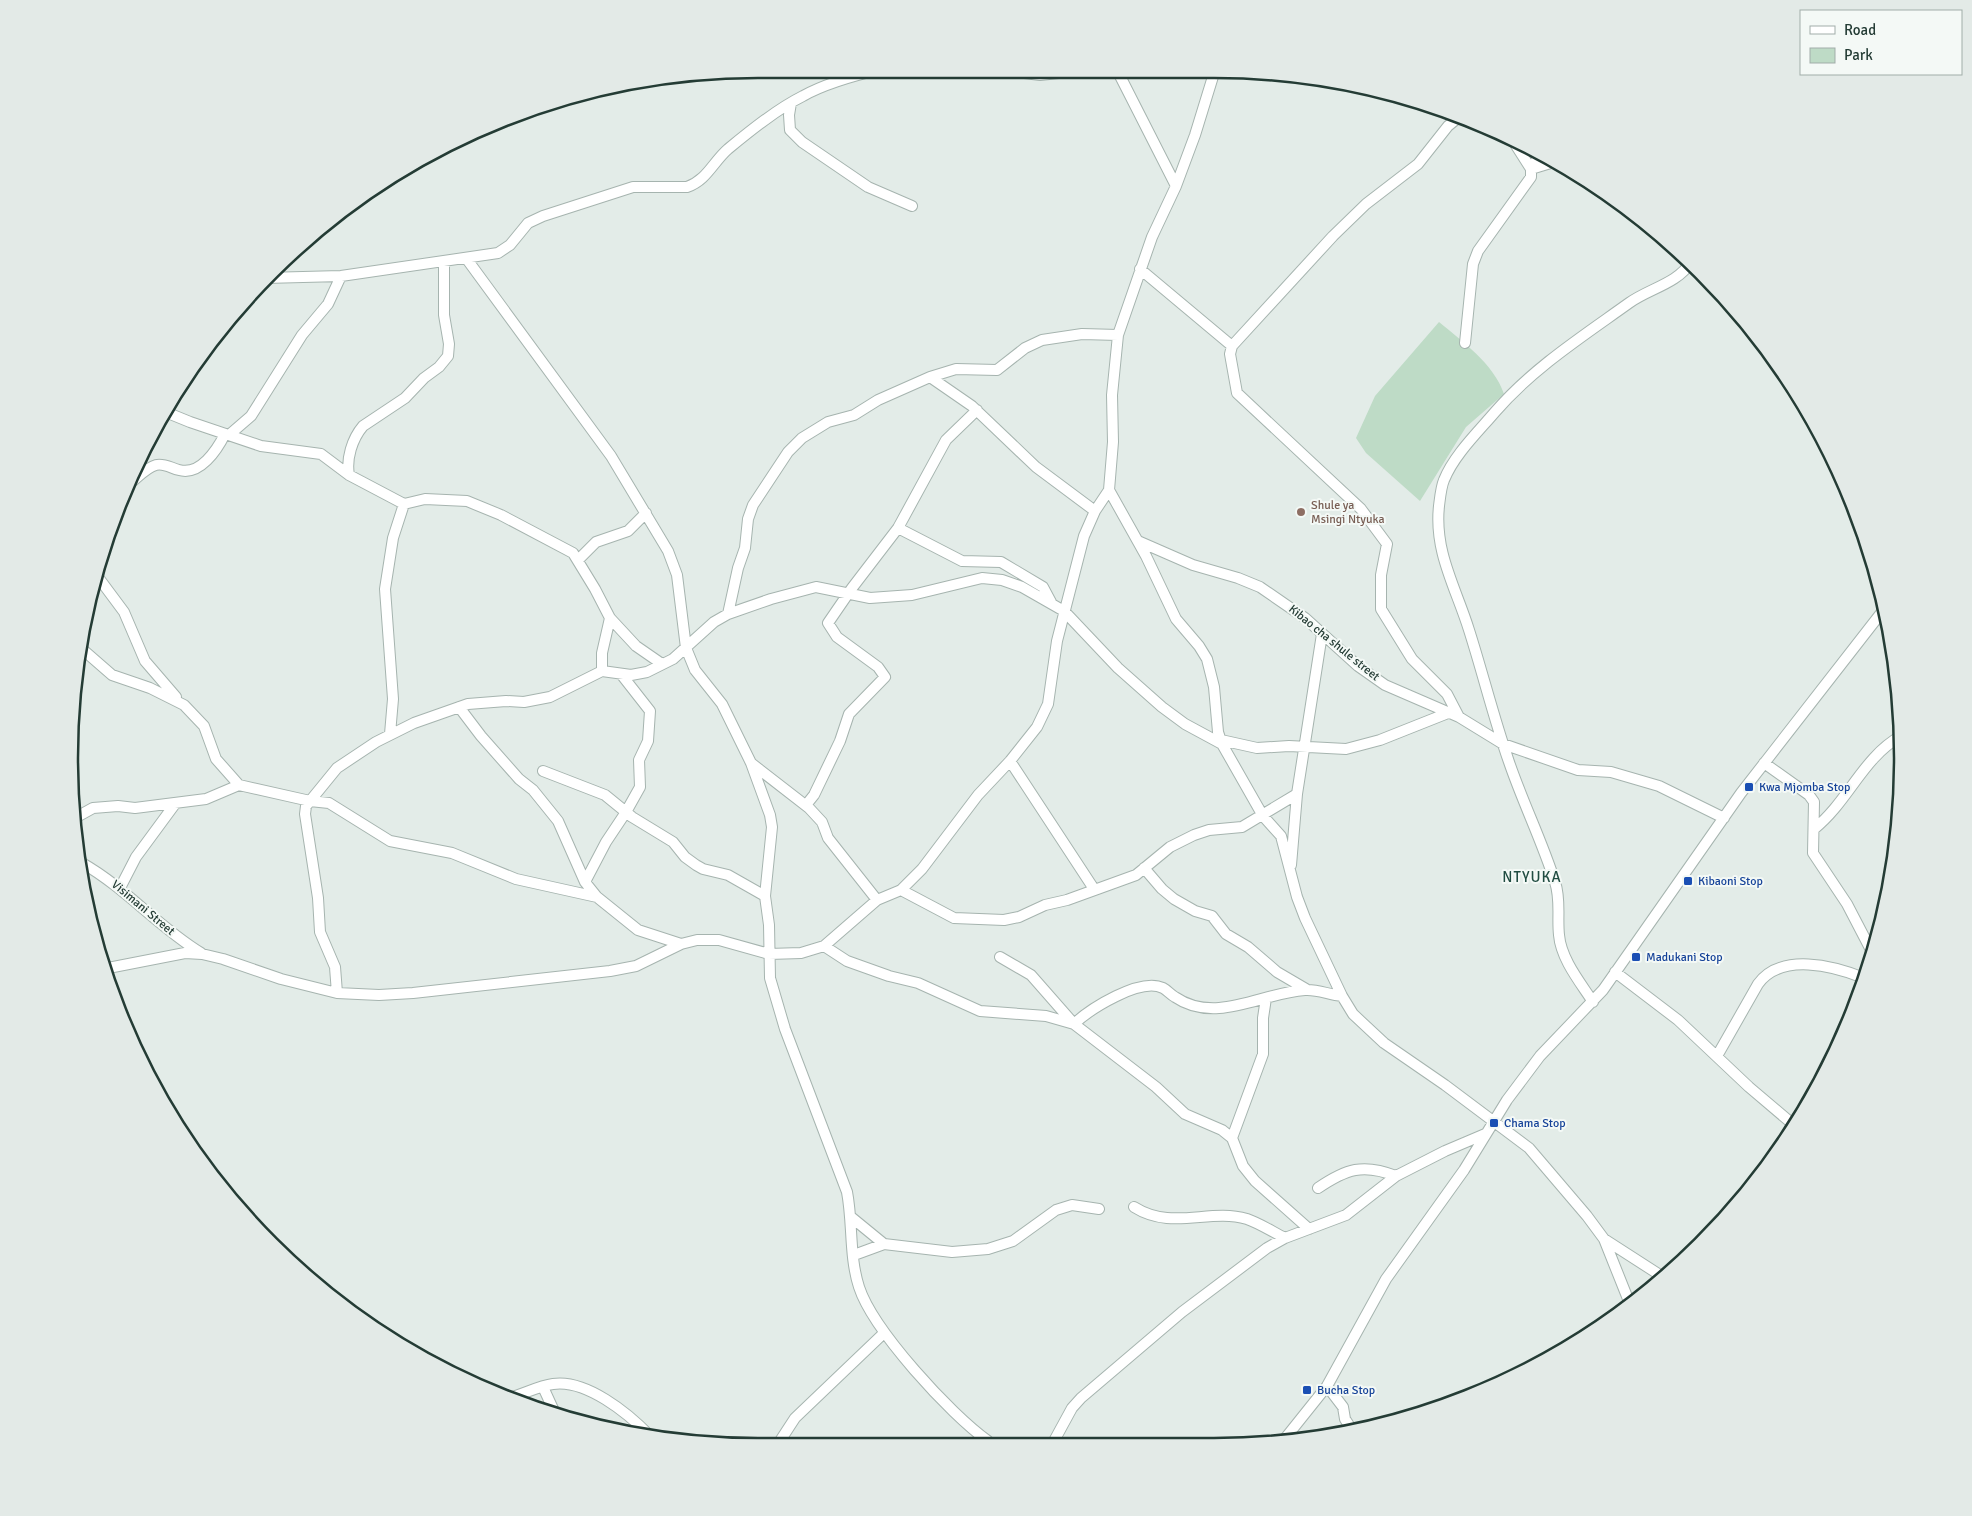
<svg xmlns="http://www.w3.org/2000/svg" width="1972" height="1516" viewBox="0 0 1972 1516" font-family="Signika,sans-serif">
  <rect width="100%" height="100%" fill="#e3ece8"/>
  <!-- green -->
  <path fill="#bedbc6" d="M1439,322C1463,342 1494,364 1504,394L1466,427L1420,501L1366,453L1356,438L1375,396Z"/>
  <g fill="none" stroke-linecap="round" stroke-linejoin="round">
    <!-- minor casing -->
    <g stroke="#a6b4af" stroke-width="12">
      <path id="minor" d="M994,69L1040,75L1086,70
        M1117,70L1176,186
        M791,103L789,115L790,130L802,142L868,187L912,206
        M1531,169L1554,162
        M1531,169L1541,153
        M466,258L611,456L668,551L677,575L686,648L695,670L722,704L751,763L770,815L772,827L765,896L769,925L770,978L785,1029L847,1192C853,1223 849,1256 859,1287C873,1330 950,1414 988,1441
        M1140,269L1232,346
        M265,278L341,276L498,253L510,245L528,223L543,216L633,187H687C707,180 713,162 728,149C750,131 777,109 803,96C826,83 856,75 882,69
        M1465,343L1473,264L1478,251L1531,177V169L1510,136
        M930,377L956,369L997,370L1025,348L1042,340L1082,334L1118,335
        M163,411L190,422L261,446L321,454L349,475L404,504L425,499L467,501L501,515L573,553L595,589L610,618L636,646L662,664
        M229,435L251,416L302,335L328,304L341,276
        M349,475C346,459 352,439 363,426L405,398L424,378L439,367L448,356L449,344L444,315V262
        M133,481C140,475 148,467 156,465C164,463 171,468 179,470C200,476 217,450 225,434
        M1109,490L1146,556L1176,619L1199,646L1207,659L1214,687L1218,732L1222,744L1263,816L1281,836L1297,897L1305,918L1342,996L1353,1014L1384,1043L1445,1085L1529,1148L1587,1216L1604,1239L1630,1304
        M898,528L962,561L1001,562L1043,587L1051,602
        M1138,541L1193,565L1238,578L1260,587L1305,618L1358,666L1385,685L1459,717L1503,744L1578,770L1611,772L1659,786L1724,818
        M578,560L596,542L628,531L646,513
        M95,573L124,612L145,661L176,697
        M728,614L738,568L745,548L748,519L753,505L788,452L802,438L828,422L854,415L878,400L930,377L972,406L1036,467L1095,511
        M81,648L112,675L150,688L184,705L204,726L216,759L239,785
        M602,671V653L610,618
        M459,707L481,736L519,779L533,790L558,821L585,882L597,897
        M1459,717L1447,694L1412,659L1381,609V575L1387,544L1361,509L1237,393L1230,354L1232,346L1333,236L1366,204L1418,164L1448,126L1459,117
        M390,734L393,699L385,589L393,538L404,504
        M1221,740L1257,748L1289,746L1346,749L1380,740L1448,713
        M1010,761L1094,889
        M751,763L809,808L822,822L828,838L877,900
        M1764,763L1809,795L1814,802L1813,853L1847,904L1872,952
        M543,771L605,795L632,817L673,842L685,857L696,865L703,869L728,875L765,896
        M806,805L814,795L840,741L849,714L885,677L878,667L837,637L828,623L852,588L898,528L946,440L977,410
        M73,819L93,808L118,806L135,808L206,799L239,785L310,801L329,803L390,841L452,853L516,879L597,897L638,930L681,944
        M1814,829C1848,802 1863,757 1901,736
        M82,863C126,888 158,927 201,953
        M1291,865L1297,794L1322,634
        M1144,868L1162,889L1174,899L1195,911L1212,916L1226,934L1248,947L1277,972L1306,989
        M585,882L606,842L626,812L640,787L639,760L648,741L650,711L621,674
        M120,888L136,857L175,804
        M901,890L954,918L1004,920L1019,917L1045,905L1067,900L1136,875L1170,847L1194,835L1209,830L1242,827L1297,794
        M824,946L847,961L889,976L918,983L980,1011L1046,1016L1074,1024L1156,1087L1185,1114L1222,1130L1232,1138L1243,1166L1255,1181L1309,1229
        M1000,957L1031,975L1074,1024C1090,1009 1140,977 1163,988C1167,990 1171,995 1175,997C1188,1006 1204,1009 1219,1008C1248,1006 1275,992 1305,990C1318,989 1329,995 1342,996
        M103,969L185,953L202,954L223,959L281,979L337,993L379,995L413,993L610,971L636,966L681,944L697,940H719L769,954L801,953L824,946L877,900L901,890L922,869L978,795L1010,761L1037,727L1048,704L1057,641L1084,536L1095,511L1109,490L1113,442L1112,395L1118,335L1152,237L1176,186L1195,135L1215,70
        M1615,972L1678,1020L1749,1087L1795,1126
        M337,993L335,967L320,932L318,898L305,814L306,806L337,768L376,742L414,723L468,704L506,701L524,702L550,697L602,671L631,675L647,672L673,659L714,622L728,614L771,599L816,587L870,598L912,595L982,578L1002,580L1022,587L1064,611L1118,668L1162,707L1185,724L1222,744
        M1593,1002C1580,982 1561,959 1559,935C1557,917 1561,900 1555,882C1542,841 1523,803 1509,762C1494,719 1483,674 1469,630C1456,588 1434,552 1439,506C1440,498 1441,487 1444,480C1454,455 1478,432 1495,412C1533,368 1583,336 1629,303C1650,288 1677,284 1691,262
        M1717,1056L1758,984C1781,952 1834,966 1864,978
        M1232,1138L1263,1054V1018L1266,998
        M1318,1188C1346,1169 1363,1163 1396,1176
        M1134,1207C1172,1231 1209,1208 1247,1219C1259,1223 1273,1232 1285,1238
        M851,1217L884,1244
        M1604,1239L1663,1277
        M854,1255L884,1244L952,1252L988,1249L1013,1241L1056,1210L1072,1205L1099,1209
        M1327,1386L1343,1407L1345,1419L1352,1430
        M543,1387L554,1411
        M508,1398C522,1395 538,1386 553,1384C586,1379 628,1413 650,1436
        M780,1441L795,1418L884,1333
        M1054,1441L1072,1408L1081,1398L1182,1312L1267,1248L1285,1238L1346,1215L1396,1176L1445,1151L1485,1134
        M1283,1441L1327,1386L1386,1279L1464,1170L1507,1100L1540,1056L1603,990L1741,793L1885,608"/>
    </g>
    <!-- minor -->
    <use href="#minor" stroke="#fff" stroke-width="10"/>
  </g>
  <!-- markers -->
  <circle fill="#8d6e63" stroke="#f4f9f6" stroke-width="2" cx="1301" cy="512" r="5"/>
  <g fill="#1a4fb4" stroke="#f4f9f6" stroke-width="2">
    <rect x="1744" y="782" width="10" height="10" rx="2.5"/>
    <rect x="1683" y="876" width="10" height="10" rx="2.5"/>
    <rect x="1631" y="952" width="10" height="10" rx="2.5"/>
    <rect x="1489" y="1118" width="10" height="10" rx="2.5"/>
    <rect x="1302" y="1385" width="10" height="10" rx="2.5"/>
  </g>
  <g text-anchor="middle" dominant-baseline="central" stroke-width="4" stroke-linejoin="round" paint-order="stroke">
    <!-- education labels -->
    <g font-size="12" fill="#785e54" stroke="#f4f9f6" text-anchor="start">
      <text x="1311" y="505">Shule ya<tspan x="1311" dy="14">Msingi Ntyuka</tspan></text>
    </g>
    <!-- street labels -->
    <g font-size="12" fill="#243c35" stroke="#f4f9f6">
      <text transform="translate(1334 643) rotate(39)">Kibao cha shule street</text>
      <text transform="translate(143 908) rotate(40)">Visimani Street</text>
    </g>
    <!-- transit labels -->
    <g font-size="12" fill="#164399" stroke="#f4f9f6" text-anchor="start">
      <text x="1759" y="787">Kwa Mjomba Stop</text>
      <text x="1698" y="881">Kibaoni Stop</text>
      <text x="1646" y="957">Madukani Stop</text>
      <text x="1504" y="1123">Chama Stop</text>
      <text x="1317" y="1390">Bucha Stop</text>
    </g>
    <!-- quarter labels -->
    <g font-size="15" letter-spacing="1" fill="#214d42" stroke="#f4f9f6">
      <text x="1532" y="877">NTYUKA</text>
    </g>
  </g>
  <!-- crop -->
  <path d="M0 0H1972V1516H0ZM758 78H1214A680 680 0 0 1 1894 758V758A680 680 0 0 1 1214 1438H758A680 680 0 0 1 78 758V758A680 680 0 0 1 758 78Z" fill="#e3eae7" fill-rule="evenodd"/>
  <path fill="none" stroke="#243c35" stroke-width="2.5" d="M758 78H1214A680 680 0 0 1 1894 758V758A680 680 0 0 1 1214 1438H758A680 680 0 0 1 78 758V758A680 680 0 0 1 758 78Z"/>
  <!-- legend -->
  <rect x="1800" y="10" width="162" height="65" fill="#f4f9f6" stroke="#a1ada9"/>
  <rect x="1810" y="26" width="25" height="8" fill="#ffffff" stroke="#a1ada9"/>
  <text x="1844" y="35" font-size="15" fill="#243c35">Road</text>
  <rect x="1810" y="48" width="25" height="15" fill="#bedbc6" stroke="#a1ada9"/>
  <text x="1844" y="60" font-size="15" fill="#243c35">Park</text>
</svg>
